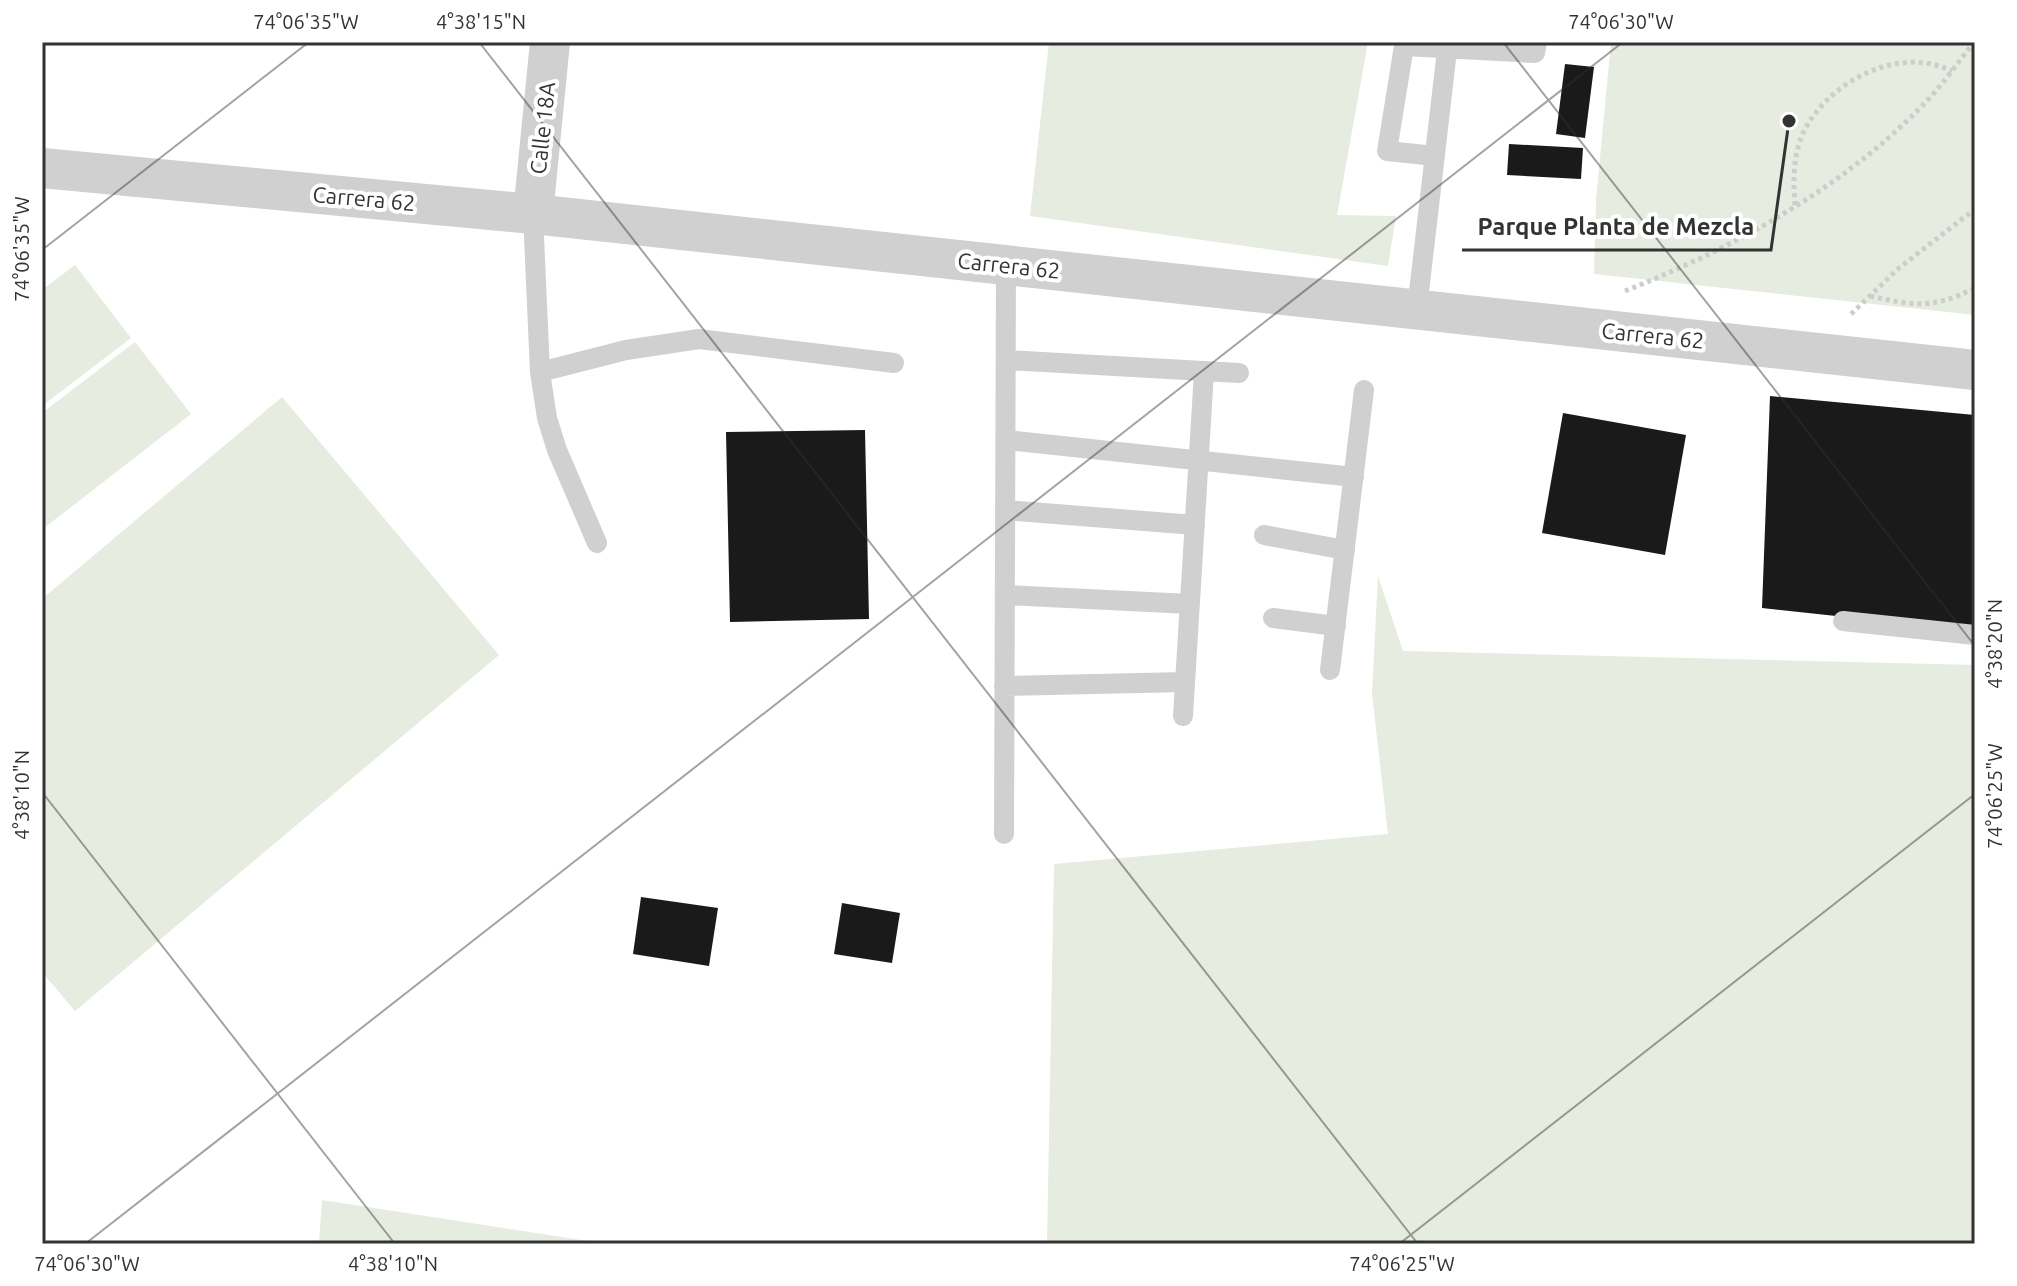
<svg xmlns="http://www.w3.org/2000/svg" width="2017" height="1286" viewBox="0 0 2017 1286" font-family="Ubuntu,sans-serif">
  <rect width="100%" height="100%" fill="#fff"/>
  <!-- green -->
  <path fill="#e6ecdf" d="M1049,42H1368L1337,215L1396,216L1388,266L1030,216Z
    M1611,42H1975V315L1594,274L1596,200Z
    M75,265L131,338L42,406V290Z
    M135,342L191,414L44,528L42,524V413Z
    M282,397L499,655L75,1011L42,972V599Z
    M1378,576L1403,651L1975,665V1244H1047L1054,864L1388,834L1372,694Z
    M322,1200L607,1244H319Z"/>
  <!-- building -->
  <path fill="#1a1a1a" d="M1565,64L1594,67L1585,138L1556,134Z
    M1509,144L1583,148L1581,179L1507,175Z
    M1770,396L1975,415V631L1762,608Z
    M1563,413L1686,435L1665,555L1542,533Z
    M865,430L869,619L730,622L726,432Z
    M641,897L718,908L709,966L633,954Z
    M842,903L900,913L892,963L834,954Z"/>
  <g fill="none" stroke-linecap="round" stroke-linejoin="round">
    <!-- path -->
    <path stroke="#cdcdcd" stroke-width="5" stroke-dasharray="4 4" stroke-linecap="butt" d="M1795,205C1793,180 1793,154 1804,131C1830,81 1898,45 1952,71
      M1625,291C1733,248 1842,189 1924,104C1942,85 1958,63 1974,42
      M1870,296C1915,306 1933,309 1975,288
      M1851,314L1899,268L1975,209"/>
    <!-- lane -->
    <path stroke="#d0d0d0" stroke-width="20" d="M1435,156L1387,151L1404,46L1535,53L1537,42
      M533,214L540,372L547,418L557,450L597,543
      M1417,309L1448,42
      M1006,360L1239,373
      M540,372L626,350L699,339L894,363
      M1006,440L1354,477
      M1005,510L1195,525
      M1264,535L1345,550
      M1005,595L1190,604
      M1273,618L1336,626
      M1843,621L1975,635
      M1330,670L1364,390
      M1004,686L1185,682
      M1183,716L1204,372
      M1004,834L1006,265"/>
    <!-- street -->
    <path stroke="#d0d0d0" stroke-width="40" d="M42,168L533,214L1975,370
      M533,214L550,42"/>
  </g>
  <!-- ticks -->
  <path fill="none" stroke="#333" stroke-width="2" stroke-opacity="0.45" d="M479,42L1418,1244M1503,42L1975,646M42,250L309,42M42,792L395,1244M85,1244L1623,42M1399,1244L1975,794"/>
  <g text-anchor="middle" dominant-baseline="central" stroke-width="8" stroke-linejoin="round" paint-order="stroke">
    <!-- street labels -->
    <g font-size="22" fill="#333" stroke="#fff">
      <text transform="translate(542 128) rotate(-84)">Calle 18A</text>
      <text transform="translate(364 198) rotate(5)">Carrera 62</text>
      <text transform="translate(1009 265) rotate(6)">Carrera 62</text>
      <text transform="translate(1653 335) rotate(6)">Carrera 62</text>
    </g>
  </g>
  <!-- callouts -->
  <path fill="none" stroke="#333" stroke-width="3" d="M1789 121L1771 250H1462"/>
  <circle fill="#333" stroke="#fff" stroke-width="3" cx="1789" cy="121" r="8"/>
  <g font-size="24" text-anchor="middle" font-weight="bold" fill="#333" stroke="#fff" stroke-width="8" stroke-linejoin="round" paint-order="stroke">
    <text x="1616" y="235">Parque Planta de Mezcla</text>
  </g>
  <!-- border -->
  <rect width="2017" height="1286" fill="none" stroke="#ffffff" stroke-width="88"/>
  <rect x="44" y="44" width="1929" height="1198" fill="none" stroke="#333" stroke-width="3"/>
  <g font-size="20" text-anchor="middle" fill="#333">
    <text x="306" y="29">74°06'35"W</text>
    <text x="481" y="29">4°38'15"N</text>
    <text x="1621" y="29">74°06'30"W</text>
    <text transform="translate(22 249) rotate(-90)" y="7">74°06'35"W</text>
    <text transform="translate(1995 644) rotate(-90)" y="7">4°38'20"N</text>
    <text transform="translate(22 795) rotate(-90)" y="7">4°38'10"N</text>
    <text transform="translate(1995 796) rotate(-90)" y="7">74°06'25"W</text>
    <text x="87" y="1271">74°06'30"W</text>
    <text x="393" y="1271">4°38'10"N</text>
    <text x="1402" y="1271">74°06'25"W</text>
  </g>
</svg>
